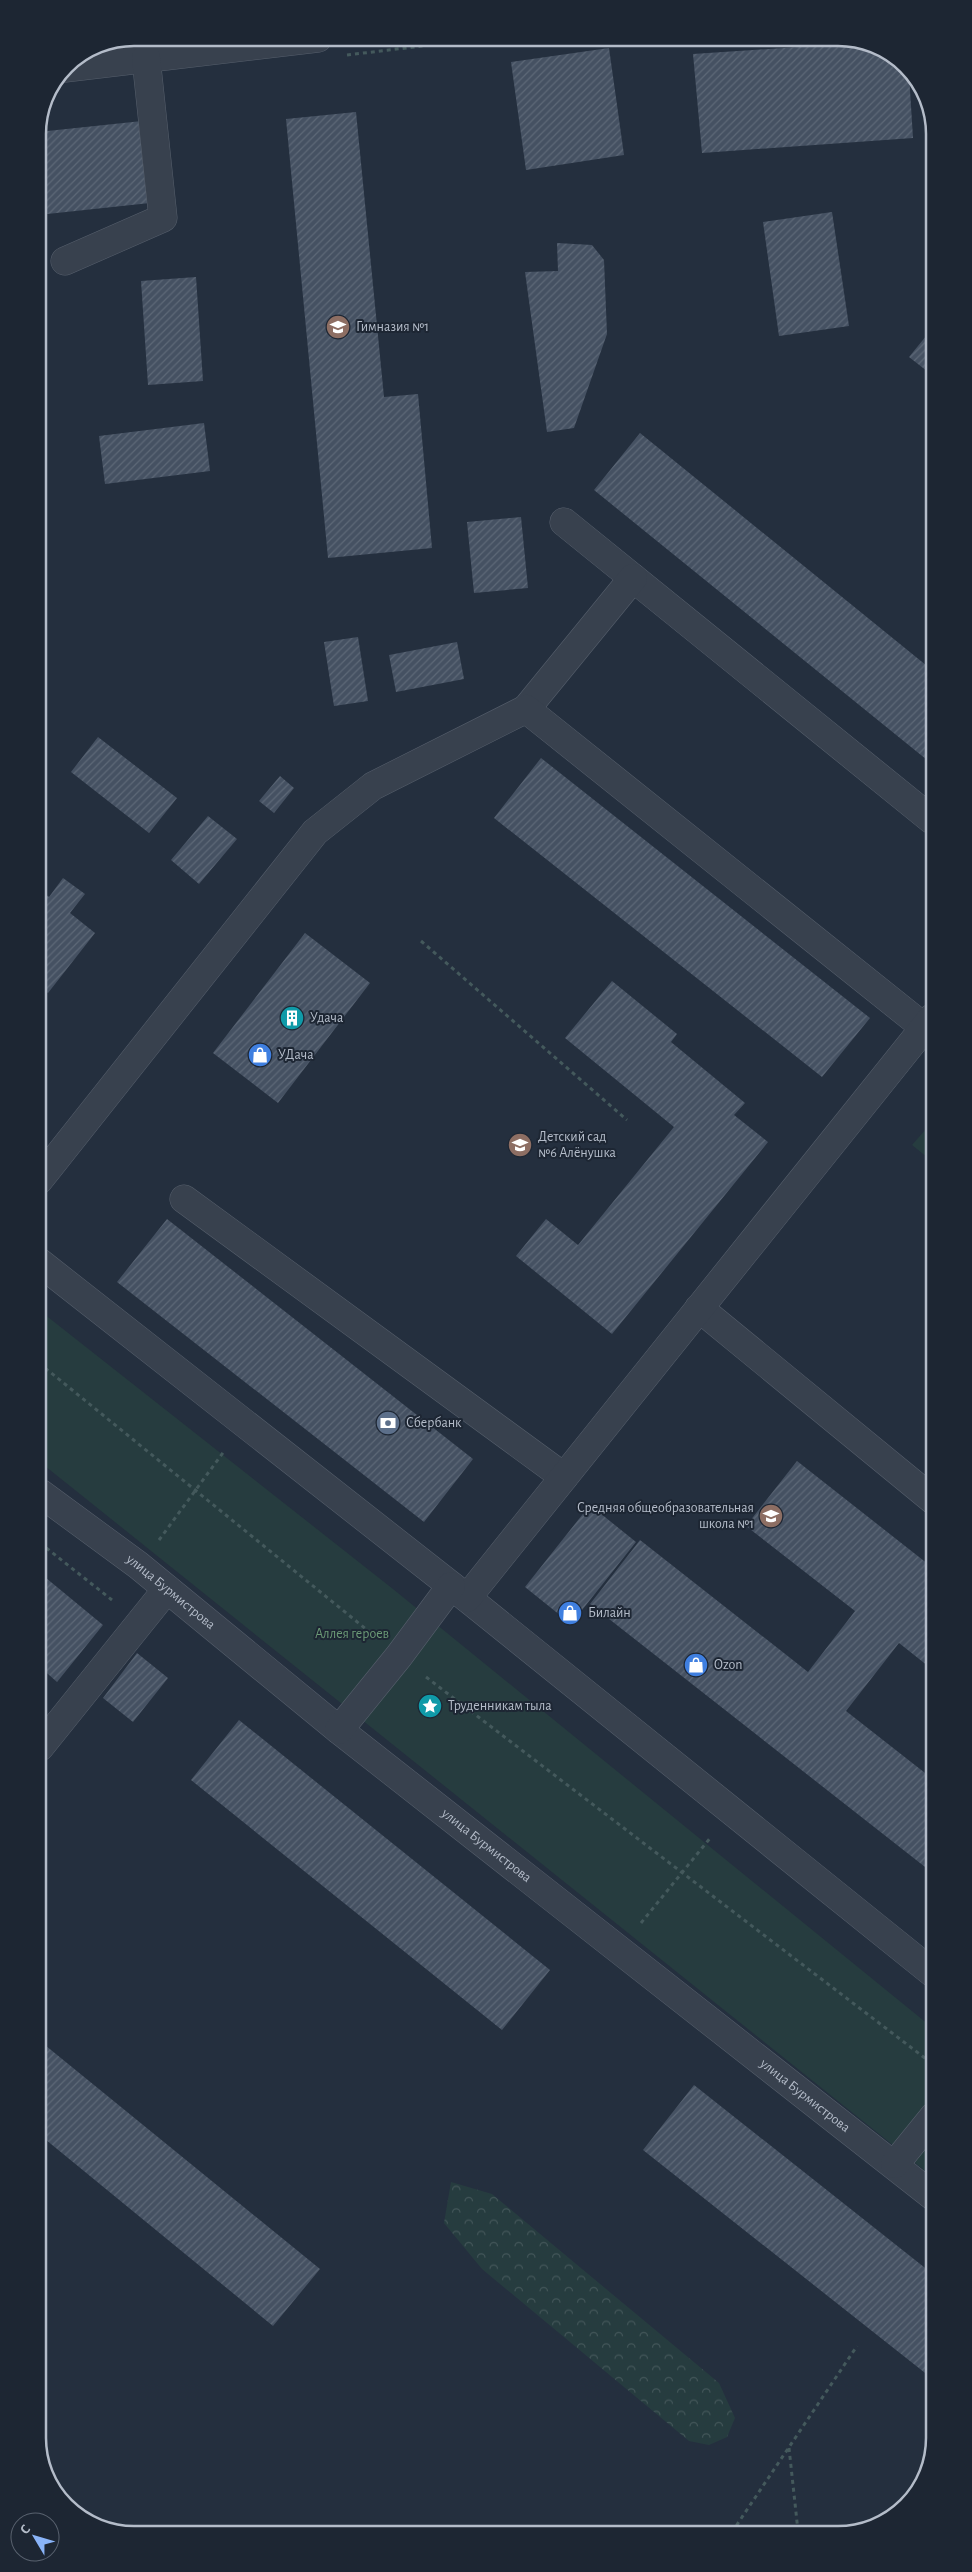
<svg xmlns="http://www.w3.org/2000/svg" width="972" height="2572" viewBox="0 0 972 2572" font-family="'Alegreya Sans',sans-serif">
  <defs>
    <pattern id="forest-crowns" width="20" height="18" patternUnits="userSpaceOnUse" patternTransform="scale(1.25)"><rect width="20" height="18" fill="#263c3f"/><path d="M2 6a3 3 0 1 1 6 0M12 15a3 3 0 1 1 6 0" fill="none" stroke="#435659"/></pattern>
    <pattern id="building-hatch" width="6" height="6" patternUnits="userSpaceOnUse" patternTransform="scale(1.25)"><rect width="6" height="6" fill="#455162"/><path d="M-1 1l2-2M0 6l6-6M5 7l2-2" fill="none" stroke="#5d6877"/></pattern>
  </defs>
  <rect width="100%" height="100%" fill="#242f3e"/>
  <!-- green -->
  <path fill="#263c3f" d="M933,1121V1162L912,1145Z
    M39,1310L393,1589L934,2029V2178L40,1462Z"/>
  <!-- forest -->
  <path fill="url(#forest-crowns)" d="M451,2182L492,2194L719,2383L735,2418L727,2437L709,2445L689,2441L482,2269L444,2223Z"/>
  <!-- building -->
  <path fill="url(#building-hatch)" d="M858,43L901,61L909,74L913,138L702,153L693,54Z
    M609,48L624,155L526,170L511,62Z
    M356,112L384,397L418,394L432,548L328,558L286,119Z
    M142,121L150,203L38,215V132Z
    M832,212L849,326L779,336L763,222Z
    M557,243L592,245L604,260L607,334L574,428L547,432L525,272L558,271Z
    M38,256L42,284H38Z
    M196,277L203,381L148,385L141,281Z
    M931,330V331L932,375L909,357Z
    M38,414L41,436L38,437Z
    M204,423L210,471L105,484L99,436Z
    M640,433L932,670V764L594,490Z
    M521,517L528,588L474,593L467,522Z
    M358,637L368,701L334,706L324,642Z
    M457,642L464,679L396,692L389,655Z
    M98,737L177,798L149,833L71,772Z
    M541,758L870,1018L822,1077L494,818Z
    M280,776L294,788L274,813L259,801Z
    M208,816L237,839L199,884L171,860Z
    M63,878L85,894L70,913L95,933L48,993L39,986V889L49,897Z
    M305,933L370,983L278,1103L213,1053Z
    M612,981L677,1034L671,1042L745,1103L734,1115L768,1142L612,1334L516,1256L546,1219L578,1245L674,1127L565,1038Z
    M167,1219L473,1459L424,1522L117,1282Z
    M797,1461L933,1568V1670L899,1643L846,1711L934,1780V1874L590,1604L640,1540L808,1672L855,1611L746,1526Z
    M590,1505L636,1542L571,1624L525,1587Z
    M40,1573L103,1625L57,1682L40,1667Z
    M137,1653L168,1678L133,1722L103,1698Z
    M239,1720L550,1970L502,2030L191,1780Z
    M40,2041L320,2269L273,2326L40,2135Z
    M694,2085L934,2275V2380L643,2150Z
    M41,2214L47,2219L41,2227Z"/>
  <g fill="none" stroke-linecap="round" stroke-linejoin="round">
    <!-- minor casing -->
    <g stroke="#565f6c" stroke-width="29">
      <g id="minor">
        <path d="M65,68L318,38"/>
        <path d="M65,261L163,218L146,58"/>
        <path d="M564,522L932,820"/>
        <path d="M526,709L633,578"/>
        <path d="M39,1180L315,832L373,786L526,709L925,1028"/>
        <path d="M184,1199L564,1477"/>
        <path d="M39,1262L467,1598L934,1974"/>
        <path d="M699,1308L933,1500"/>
        <path id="s1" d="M40,1493L138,1565L339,1730L934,2197"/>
        <path d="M467,1598L932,1018"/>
        <path d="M339,1730L399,1656L451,1586"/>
        <path d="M40,1747L167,1589"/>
        <path d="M895,2164L934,2116"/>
      </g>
    </g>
    <!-- path -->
    <path stroke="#44595c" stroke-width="3" stroke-dasharray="4 4" stroke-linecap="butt" d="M347,55L490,38
      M421,941L627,1120
      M39,1363L372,1634
      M159,1540L225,1450
      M40,1543L112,1600
      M426,1677L934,2065
      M641,1923L711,1837
      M789,2448L798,2531
      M732,2532L857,2346"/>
    <!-- minor -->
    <use href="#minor" stroke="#38414e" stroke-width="28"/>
  </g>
  <!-- icons -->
  <defs>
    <g id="school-disc" transform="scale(1.25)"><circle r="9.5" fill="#8d6e63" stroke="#1d2633"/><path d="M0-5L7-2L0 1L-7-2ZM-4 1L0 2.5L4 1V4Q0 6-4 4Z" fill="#fff"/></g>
    <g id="building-disc" transform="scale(1.25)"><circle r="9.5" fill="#0f9aa8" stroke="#1d2633"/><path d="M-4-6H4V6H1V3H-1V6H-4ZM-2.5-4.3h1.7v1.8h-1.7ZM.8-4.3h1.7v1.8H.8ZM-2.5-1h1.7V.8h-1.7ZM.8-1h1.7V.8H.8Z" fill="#fff"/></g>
    <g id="shop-disc" transform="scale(1.25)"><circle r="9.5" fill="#3f7fe0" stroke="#1d2633"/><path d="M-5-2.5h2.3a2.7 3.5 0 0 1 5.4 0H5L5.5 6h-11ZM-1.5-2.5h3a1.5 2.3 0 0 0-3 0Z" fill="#fff"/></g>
    <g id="bank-disc" transform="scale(1.25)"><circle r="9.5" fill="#5c6f8a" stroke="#1d2633"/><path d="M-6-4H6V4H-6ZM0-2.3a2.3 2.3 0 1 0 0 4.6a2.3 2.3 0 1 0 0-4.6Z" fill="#fff"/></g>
    <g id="sight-disc" transform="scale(1.25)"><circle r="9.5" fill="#0f9aa8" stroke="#1d2633"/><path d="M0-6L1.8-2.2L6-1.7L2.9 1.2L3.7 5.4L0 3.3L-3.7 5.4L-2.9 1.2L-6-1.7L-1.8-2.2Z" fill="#fff"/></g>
  </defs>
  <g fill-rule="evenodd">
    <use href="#school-disc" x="338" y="327"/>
    <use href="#building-disc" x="292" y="1018"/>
    <use href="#shop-disc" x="260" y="1055"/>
    <use href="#school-disc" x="520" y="1145"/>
    <use href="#bank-disc" x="388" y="1423"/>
    <use href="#school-disc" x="771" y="1516"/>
    <use href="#shop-disc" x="570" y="1613"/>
    <use href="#shop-disc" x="696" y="1665"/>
    <use href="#sight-disc" x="430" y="1706"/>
  </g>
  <g text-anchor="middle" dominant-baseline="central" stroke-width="4" stroke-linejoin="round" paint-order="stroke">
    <!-- poi labels -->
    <g font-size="14" fill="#b4bcc9" stroke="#1d2633" text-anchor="start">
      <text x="356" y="327">Гимназия №1</text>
      <text x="310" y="1018">Удача</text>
      <text x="278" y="1055">УДача</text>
      <text x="538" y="1137">Детский сад<tspan x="538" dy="16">№6 Алёнушка</tspan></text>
      <text x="406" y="1423">Сбербанк</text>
      <text x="754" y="1508" text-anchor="end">Средняя общеобразовательная<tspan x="754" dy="16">школа №1</tspan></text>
      <text x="588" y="1613">Билайн</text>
      <text x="714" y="1665">Ozon</text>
      <text x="448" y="1706">Труденникам тыла</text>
    </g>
    <!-- street labels -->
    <g font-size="14" fill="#b4bcc9" stroke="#1d2633">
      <text stroke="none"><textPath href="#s1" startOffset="164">улица Бурмистрова</textPath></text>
      <text stroke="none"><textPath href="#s1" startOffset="569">улица Бурмистрова</textPath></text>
      <text stroke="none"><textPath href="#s1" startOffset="974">улица Бурмистрова</textPath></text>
    </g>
    <!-- park labels -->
    <g font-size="14" fill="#6b9a76" stroke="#1d2633">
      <text x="352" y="1634">Аллея героев</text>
    </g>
  </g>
  <!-- crop -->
  <path d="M0 0H972V2572H0ZM134 46H838A88 88 0 0 1 926 134V2438A88 88 0 0 1 838 2526H134A88 88 0 0 1 46 2438V134A88 88 0 0 1 134 46Z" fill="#1d2633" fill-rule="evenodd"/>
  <path fill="none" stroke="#b4bcc9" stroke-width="2.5" d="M134 46H838A88 88 0 0 1 926 134V2438A88 88 0 0 1 838 2526H134A88 88 0 0 1 46 2438V134A88 88 0 0 1 134 46Z"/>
  <!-- north arrow -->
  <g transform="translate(35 2537) rotate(308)"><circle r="24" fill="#1d2633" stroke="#59626f"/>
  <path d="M0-4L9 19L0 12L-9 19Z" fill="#8ab4f8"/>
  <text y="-8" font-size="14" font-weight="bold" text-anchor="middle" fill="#b4bcc9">С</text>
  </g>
</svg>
